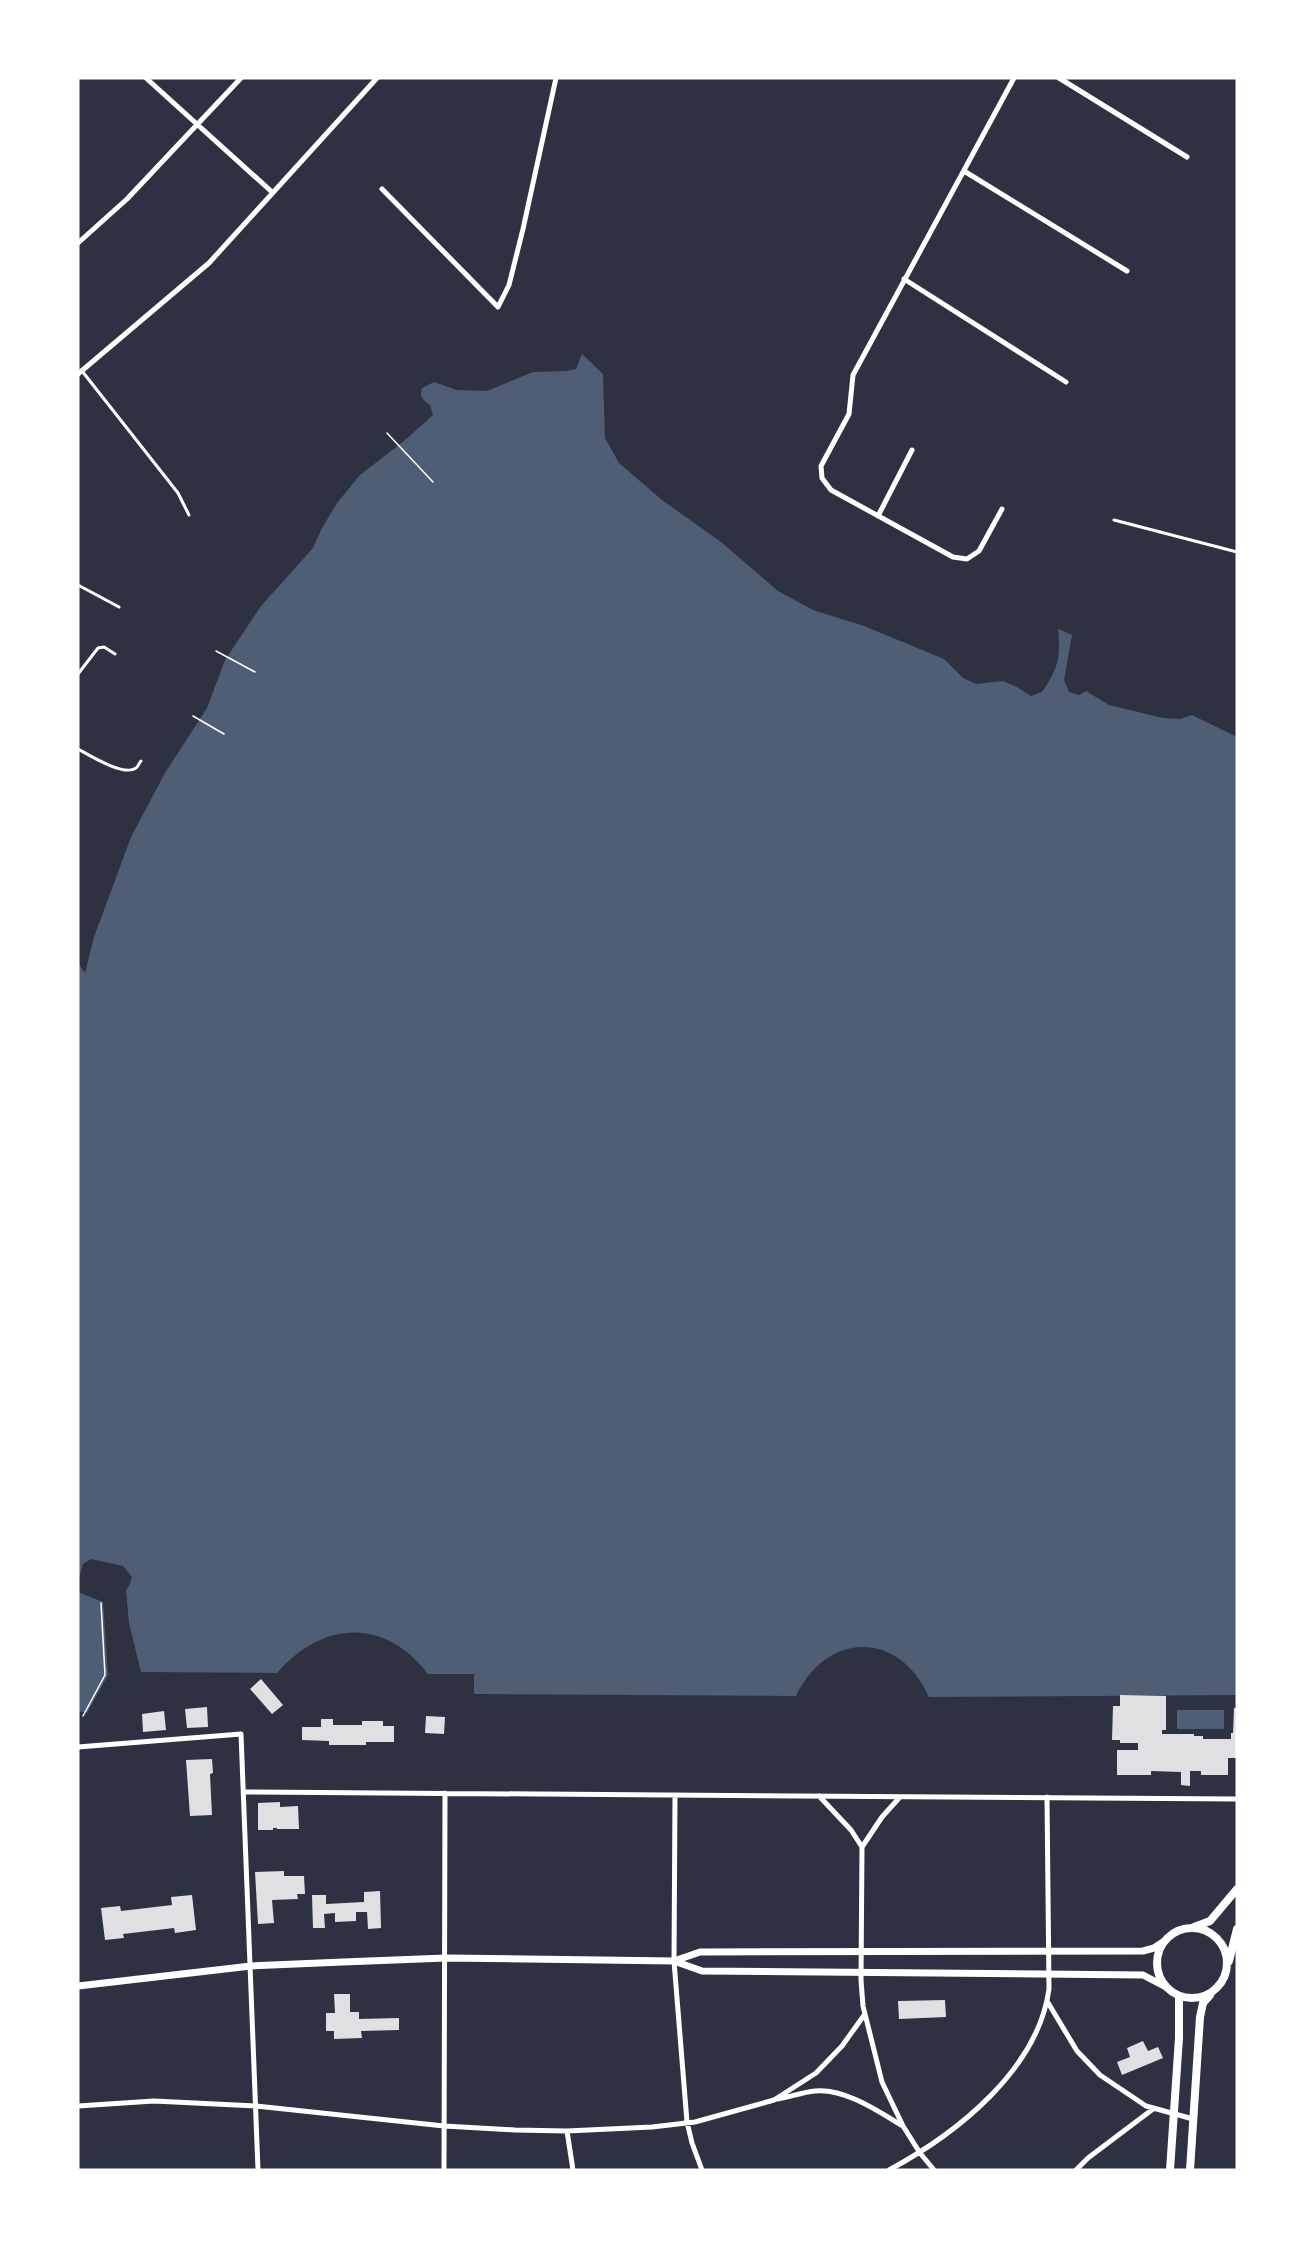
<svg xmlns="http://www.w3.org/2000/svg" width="1315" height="2248" viewBox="0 0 1315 2248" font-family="'PT Sans Narrow',sans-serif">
  <rect width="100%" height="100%" fill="#2d3142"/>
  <!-- water -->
  <path fill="#4f5d75" d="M582,354L603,374L605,438L619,463L662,500L721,542L778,591L813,610L864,626L944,659L963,678L976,684L1003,681L1017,687L1031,696L1042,692C1058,668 1061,659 1058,629L1072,635L1064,680L1069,692L1079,695L1086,691L1109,705L1163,718L1180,719L1192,715L1237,737V1695L929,1697C899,1630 827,1631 796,1696L474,1694V1674H428C384,1617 323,1621 277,1673L141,1672L129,1623L126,1590L129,1586L132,1577L123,1566L91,1559L83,1564L78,1582V963L85,973L94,937L131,837L165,773L207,708L225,660L261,606L313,548L322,528L337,503L360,475L404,441L433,415L430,405C423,400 419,397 422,388L434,382L457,390L487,391L533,372L566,371L576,369Z
    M78,1592L103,1602L108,1675L87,1713L78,1711Z
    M1177,1710H1224V1729H1177Z"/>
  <!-- building -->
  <path fill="#e0e0e3" d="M261,1679L283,1705L272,1714L250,1689Z
    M1120,1695L1166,1696V1730H1162V1734H1194V1736H1203V1739H1231V1733H1233L1234,1708H1237V1758H1228V1775H1201V1771H1190V1786L1181,1785V1772L1151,1771V1775H1117V1750H1138V1743H1120V1740H1112L1113,1706H1120Z
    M207,1707L208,1727L187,1728L185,1709Z
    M164,1711L166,1730L143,1732L142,1714Z
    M426,1716L445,1717L444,1734L425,1733Z
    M321,1719H333V1725H362V1721H383V1726H394V1742H366V1745H329V1741L302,1740V1727H321Z
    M212,1759L213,1773L210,1774L212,1815L190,1816L186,1760Z
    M280,1802V1807L298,1806L299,1829H277V1828H273V1830H258V1803Z
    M284,1871V1876H304L305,1894H297L298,1899L272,1900L274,1923L258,1924L255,1872Z
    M380,1891L381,1928L368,1929L367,1912H356V1921L335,1922V1913L324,1914L325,1928H313L312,1895H326V1904L364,1902V1892Z
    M192,1895L196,1930L175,1933L174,1928L123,1934L124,1938L105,1940L101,1908L120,1906L121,1911L172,1905L171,1897Z
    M334,1994H350V2012H359V2019L399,2018V2030L361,2031L362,2038L334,2039V2031H326V2013H335Z
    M945,2000L946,2017L899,2019L898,2001Z
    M1143,2041L1148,2051L1158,2047L1163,2058L1122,2075L1117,2062L1130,2057L1127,2048Z"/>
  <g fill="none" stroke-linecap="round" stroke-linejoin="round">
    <!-- path -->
    <path stroke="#fff" stroke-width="1.5" d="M387,433L433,482
      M216,651L255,672
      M193,716L224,734
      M83,1716L105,1675L101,1603"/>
    <!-- service -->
    <path stroke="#fff" stroke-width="3" d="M82,371L178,493L189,515
      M1114,520L1237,552
      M78,585L119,607
      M78,674L98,648L104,647L115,654
      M78,749C89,755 124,777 136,768C138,767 139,763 141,761"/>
    <!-- minor -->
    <path stroke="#fff" stroke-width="5" d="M146,78L272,192
      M1059,78L1187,157
      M964,171L1127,271
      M382,189L498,307L509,285L523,229L556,78
      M78,243L127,199L241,78
      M904,279L1066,382
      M78,374L209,263L377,78
      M1002,509L979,551L967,559L953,557L831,490L822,478L821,466L849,414L853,375L1014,78
      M878,516L912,450
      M78,1747L241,1734L258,2170
      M244,1792L1237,1799
      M675,1796L674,1961L687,2122L692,2143L702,2170
      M819,1796L851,1830L862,1847
      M900,1797L882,1817L862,1847L861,1980L863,2006L882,2082L903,2126L920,2153L934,2170
      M1047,2001L1077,2051L1100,2075L1146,2106L1193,2119
      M778,2099C790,2097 803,2092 815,2091C844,2088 878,2111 901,2125
      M78,2106L154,2101L256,2106L444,2126L515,2130L567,2131L652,2127L695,2122L774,2100L816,2073L842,2046L865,2014
      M567,2131L573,2170
      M444,2170L445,1793
      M889,2170C956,2134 1038,2070 1049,1989L1047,1797
      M1076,2170L1088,2158L1153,2109"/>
    <!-- tertiary -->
    <path stroke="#fff" stroke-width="7" d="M674,1961L700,1952L1143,1951L1154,1948L1166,1940
      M78,1986L251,1966L343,1962L446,1958L674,1961L702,1971L1143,1975L1166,1987"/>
    <!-- secondary -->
    <path stroke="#fff" stroke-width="8" d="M1194,1927L1210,1921L1237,1889
      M1157 1963a35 35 0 1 1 70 0a35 35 0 1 1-70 0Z
      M1229,1961L1237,1929
      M1170,2170L1179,2038V1996
      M1190,2170L1200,2017L1203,2003L1210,1995"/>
  </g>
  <!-- border -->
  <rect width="1315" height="2248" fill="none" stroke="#ffffff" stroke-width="159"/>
</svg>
